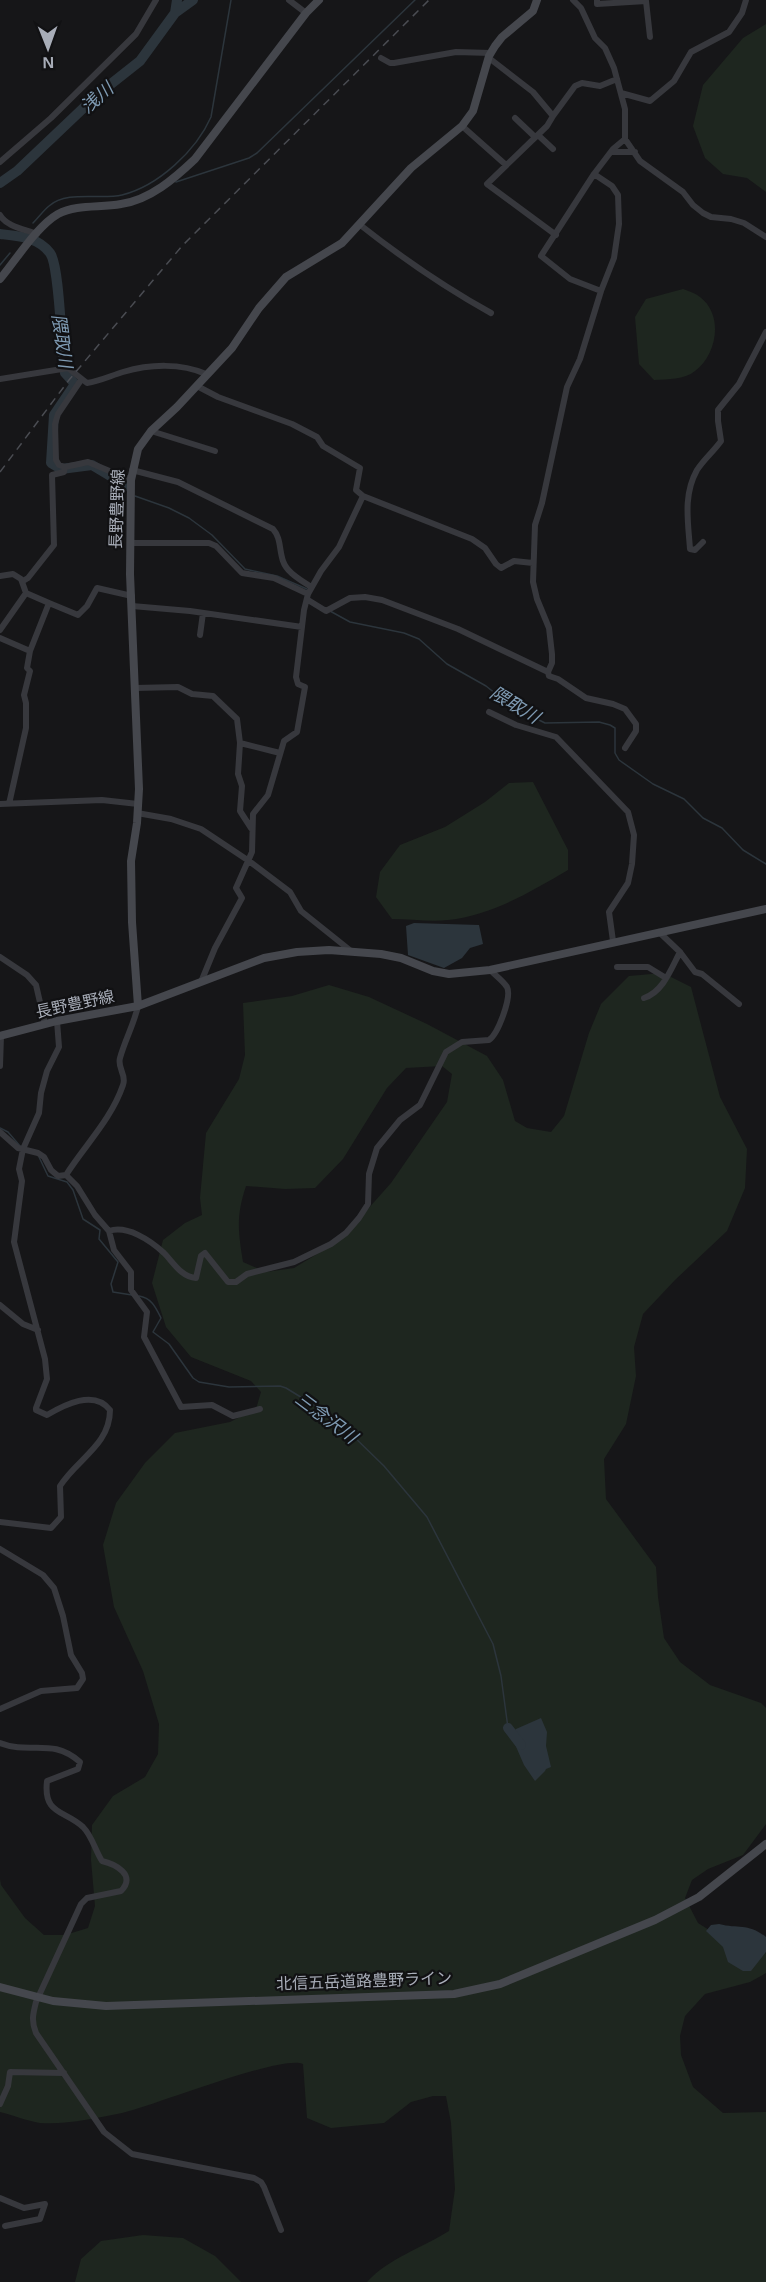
<svg xmlns="http://www.w3.org/2000/svg" width="766" height="2282" viewBox="0 0 766 2282" font-family="Helvetica,'Noto Sans JP',sans-serif">
  <rect width="100%" height="100%" fill="#161618"/>
  <!-- green -->
  <path fill="#1e261f" fill-rule="evenodd" d="M766,24V192L747,178L723,174L705,158L693,126L703,85L743,38Z
    M683,289C688,291 695,293 700,297C724,315 717,355 695,371C684,380 668,379 654,380L639,364L635,317L646,299Z
    M533,782L568,850V870C530,892 493,915 448,920C430,922 411,919 392,919L376,897L380,872L400,845L445,827L485,802L509,783Z
    M663,973L691,987L720,1097L747,1149L745,1188L727,1231L675,1280L643,1314L634,1347L636,1376L626,1424L604,1459L606,1499L656,1567L658,1597L664,1638L680,1662L710,1685L761,1703L766,1708V1824L743,1855L708,1869L692,1880L685,1898L698,1923L720,1937L764,1950L766,1954V1973L750,1982L705,1994L685,2016L680,2036L681,2055L693,2087L723,2113L766,2112V2282H367C389,2258 422,2248 449,2231L455,2189L451,2123L446,2096H433L411,2102L384,2123L331,2128L307,2118L303,2064C282,2054 154,2106 122,2113C96,2118 66,2125 40,2123C27,2121 13,2115 0,2112V1879L1,1885L25,1918L44,1935H65L88,1928L95,1906L91,1860L92,1825L113,1796L145,1777L158,1754L159,1724L143,1671L114,1607L103,1545L116,1503L145,1463L175,1433L230,1422L256,1409L261,1392L251,1381L191,1357L166,1327L152,1283L163,1240L185,1223L202,1215L200,1198L206,1133L239,1079L245,1055L243,1003L292,996L329,985L369,997L427,1024L487,1056L503,1080L515,1121L527,1128L551,1132L564,1116L589,1033L601,1004L629,976ZM442,1066L452,1074L447,1102L391,1183L359,1219L327,1248L294,1268L266,1272L243,1262C238,1231 236,1216 246,1186L285,1189L315,1188L343,1159L387,1088L406,1068Z
    M143,2235L183,2238L215,2256L241,2282H75L81,2259L101,2241Z"/>
  <!-- water -->
  <path fill="#2c353c" d="M414,923L479,925L483,944L470,948L462,958L444,968L408,955L406,926Z
    M541,1718L547,1732L546,1746L551,1767L546,1769L545,1771L535,1781L524,1765L511,1735L516,1729Z
    M719,1924C739,1929 748,1923 766,1937V1952L751,1971H743L728,1962L723,1947L706,1931L711,1925Z"/>
  <g fill="none" stroke-linecap="round" stroke-linejoin="round">
    <!-- stream -->
    <path stroke="#2c353c" stroke-width="1.5" d="M176,182L249,158L257,153L415,0
      M33,223C38,218 43,211 49,206C67,190 100,200 122,195C158,186 196,151 211,117L231,0
      M0,265L10,253
      M135,496L169,508L189,518L212,535L245,569L277,576L307,589
      M330,611L350,622L404,633L419,639L447,664L486,686L511,706L545,723L599,722L610,725L615,728V753L619,760L653,784L684,799L703,818L722,828L743,850L766,864
      M0,1128L8,1132L20,1146
      M39,1157L48,1176L67,1182L73,1190L83,1219L100,1230L99,1239L118,1262L111,1284L113,1292L132,1295
      M139,1296C152,1298 156,1308 161,1318L153,1332L169,1344L193,1378L199,1382L229,1387L280,1386L286,1388L330,1415L347,1430L384,1466L427,1517L493,1644L501,1676L508,1728"/>
    <!-- river -->
    <path stroke="#2c353c" stroke-width="10" d="M175,13L193,0
      M0,183L17,171L97,95L140,61L175,13L177,0
      M0,234C19,236 38,237 50,253C60,266 61,351 65,373L75,384L54,415L51,463L61,469L92,465L127,486
      M508,1728L521,1745"/>
    <!-- street -->
    <path stroke="#37383d" stroke-width="6" d="M289,0L306,13
      M573,0L581,8L595,38L605,48L614,68L625,109V139L640,161L683,192L693,205L703,213L711,217L731,219L744,223L766,237
      M597,0V4L646,1L650,37
      M381,58L390,63H394L456,52L491,53
      M489,58L533,92L553,116L575,86L582,83L600,86L617,79
      M621,93L650,101L674,81L691,52L729,32L742,13L746,0
      M553,116L547,126L487,184L556,235
      M515,118L535,137
      M462,126L506,165
      M538,135L553,149
      M611,152H635
      M0,162L51,118L136,34L156,0
      M0,215C7,227 24,229 37,234
      M359,224C402,258 444,287 491,313
      M601,291L570,279L541,256L594,174L613,149L625,139
      M0,379L68,368L87,383C100,381 110,376 123,372C150,364 181,363 206,374
      M197,386L218,397L292,424L317,437L323,446L360,468L356,490L363,496L472,539L485,548L496,564L501,568L514,561L533,563
      M151,431L215,451
      M65,467L88,462L131,480
      M132,470L178,482L273,529C281,538 279,549 283,561C287,573 301,580 311,587
      M703,542L695,550L690,549C688,521 683,495 697,470C704,459 714,451 721,441L718,421V410L739,384L766,332
      M131,543H209L216,546L242,573L274,578L308,594
      M0,576L13,574L21,579L26,593L0,630
      M23,581L28,578L54,545L52,475L64,472L65,467L59,465L56,460L55,424L58,414L81,380
      M26,593L49,603L30,651
      M308,600L326,611L350,598L365,597L382,600L458,629L548,672L549,676L558,679L586,698L613,704L625,709L636,724V731L625,748
      M49,603L78,615L87,606L97,588L132,596
      M132,606L190,611L302,627
      M200,635L203,613
      M0,638L30,651L27,668L30,671L24,695L26,703V728L9,804
      M548,672L552,663V654L549,628L537,599L533,582L535,525L542,503L567,387L580,359L601,291L614,258L619,224L618,195L612,186L594,174
      M135,688L178,687L192,694L213,696L237,719L240,743L280,753
      M489,712L516,725L556,737L628,812L634,835L632,864L628,883L609,912L613,941
      M240,743L238,774L242,786L240,811L251,828
      M0,804L102,800L138,804
      M137,813L171,819L201,829L249,861L290,892L301,911L351,951
      M659,932L680,952L695,972L702,974L739,1004
      M0,957L27,975L36,985L45,1024
      M617,967H648L666,978
      M201,982L215,948L242,898L236,888L252,852L253,814L268,795L284,741L297,732L305,687L298,684L296,677L304,610L308,594L321,571L339,547L363,496
      M644,998C663,992 671,969 680,952
      M138,1006C134,1024 125,1040 120,1058C117,1068 127,1075 123,1085C111,1120 85,1145 66,1175L77,1186L95,1215L109,1231L114,1250L131,1272V1290L147,1312L144,1337L181,1407L212,1405L233,1416L260,1409
      M0,1066L1,1036
      M0,1132L18,1148L38,1153L44,1157L51,1170L58,1176L66,1175
      M109,1231C127,1225 150,1240 164,1253C173,1262 181,1277 196,1278L201,1256L205,1253L228,1282H236L247,1274L294,1262L331,1244L346,1233L359,1218L368,1204L369,1174L377,1148L400,1120L420,1105L446,1052L462,1042L489,1040C498,1034 512,997 507,987C503,981 495,975 490,970
      M0,1305L23,1324L38,1330
      M0,1522L51,1528L61,1517L60,1486C77,1459 110,1445 110,1410C94,1389 64,1405 47,1415L36,1410V1408L47,1379L45,1359L14,1242L22,1181L19,1169L23,1149L39,1113L41,1093L47,1071L59,1047L57,1021
      M0,1549L43,1575L54,1588L63,1616L71,1655L82,1673L83,1679L77,1688L41,1691L0,1709
      M0,1743C30,1755 52,1737 80,1762L78,1769L47,1781C43,1815 65,1810 83,1827C92,1836 95,1850 102,1861C115,1864 137,1875 121,1891L87,1898L81,1904L36,2002C33,2014 31,2021 36,2033L104,2132L132,2154L254,2178L261,2182L264,2187L281,2230
      M0,2104L8,2086L10,2072L64,2073
      M0,2198L24,2208L45,2204L40,2219L5,2226"/>
    <!-- secondary -->
    <path stroke="#45474d" stroke-width="8" d="M0,279C16,260 37,226 58,214C77,204 100,208 121,204C150,200 175,178 195,159L306,13L319,0
      M138,1006L132,922L131,861L137,823L139,789L130,574L131,480L138,449L151,431L177,407L232,348L259,308L286,277L342,243L411,168L462,126L473,111L489,56L495,46L502,37L533,11L537,0
      M0,1036L57,1021L138,1006L264,958L297,952L329,950L381,954L401,958L433,971L449,974L490,970L766,909
      M0,1987L53,2001L106,2006L454,1994L500,1984L655,1920L699,1897L766,1844"/>
    <!-- rail -->
    <path stroke="#4a4c52" stroke-width="1.5" stroke-dasharray="8 6" stroke-linecap="butt" d="M0,472L69,380L182,246L429,0"/>
  </g>
  <g text-anchor="middle" dominant-baseline="central" stroke-width="4.5" stroke-linejoin="round" paint-order="stroke">
    <!-- street labels -->
    <g font-size="16" fill="#a8adb8" stroke="#111113">
      <text transform="translate(117 509) rotate(-88)">長野豊野線</text>
      <text transform="translate(75 1004) rotate(-12)">長野豊野線</text>
      <text transform="translate(364 1981) rotate(-2)">北信五岳道路豊野ライン</text>
    </g>
    <!-- water labels -->
    <g font-size="18" font-style="italic" fill="#7f9bb3" stroke="#111113">
      <text transform="translate(97 98) rotate(-41)">浅川</text>
      <text transform="translate(62 341) rotate(82)">隈取川</text>
      <text transform="translate(515 705) rotate(31)">隈取川</text>
      <text transform="translate(326 1418) rotate(37)">三念沢川</text>
    </g>
  </g>
  <!-- north arrow -->
  <g transform="translate(48 48) rotate(179)" stroke="#111113" stroke-width="4.5" paint-order="stroke">
  <path d="M0-4.5L10 22L0 15L-10 22Z" fill="#a8adb8"/>
  <text y="-9" font-size="16" font-weight="bold" text-anchor="middle" fill="#a8adb8">N</text>
  </g>
</svg>
